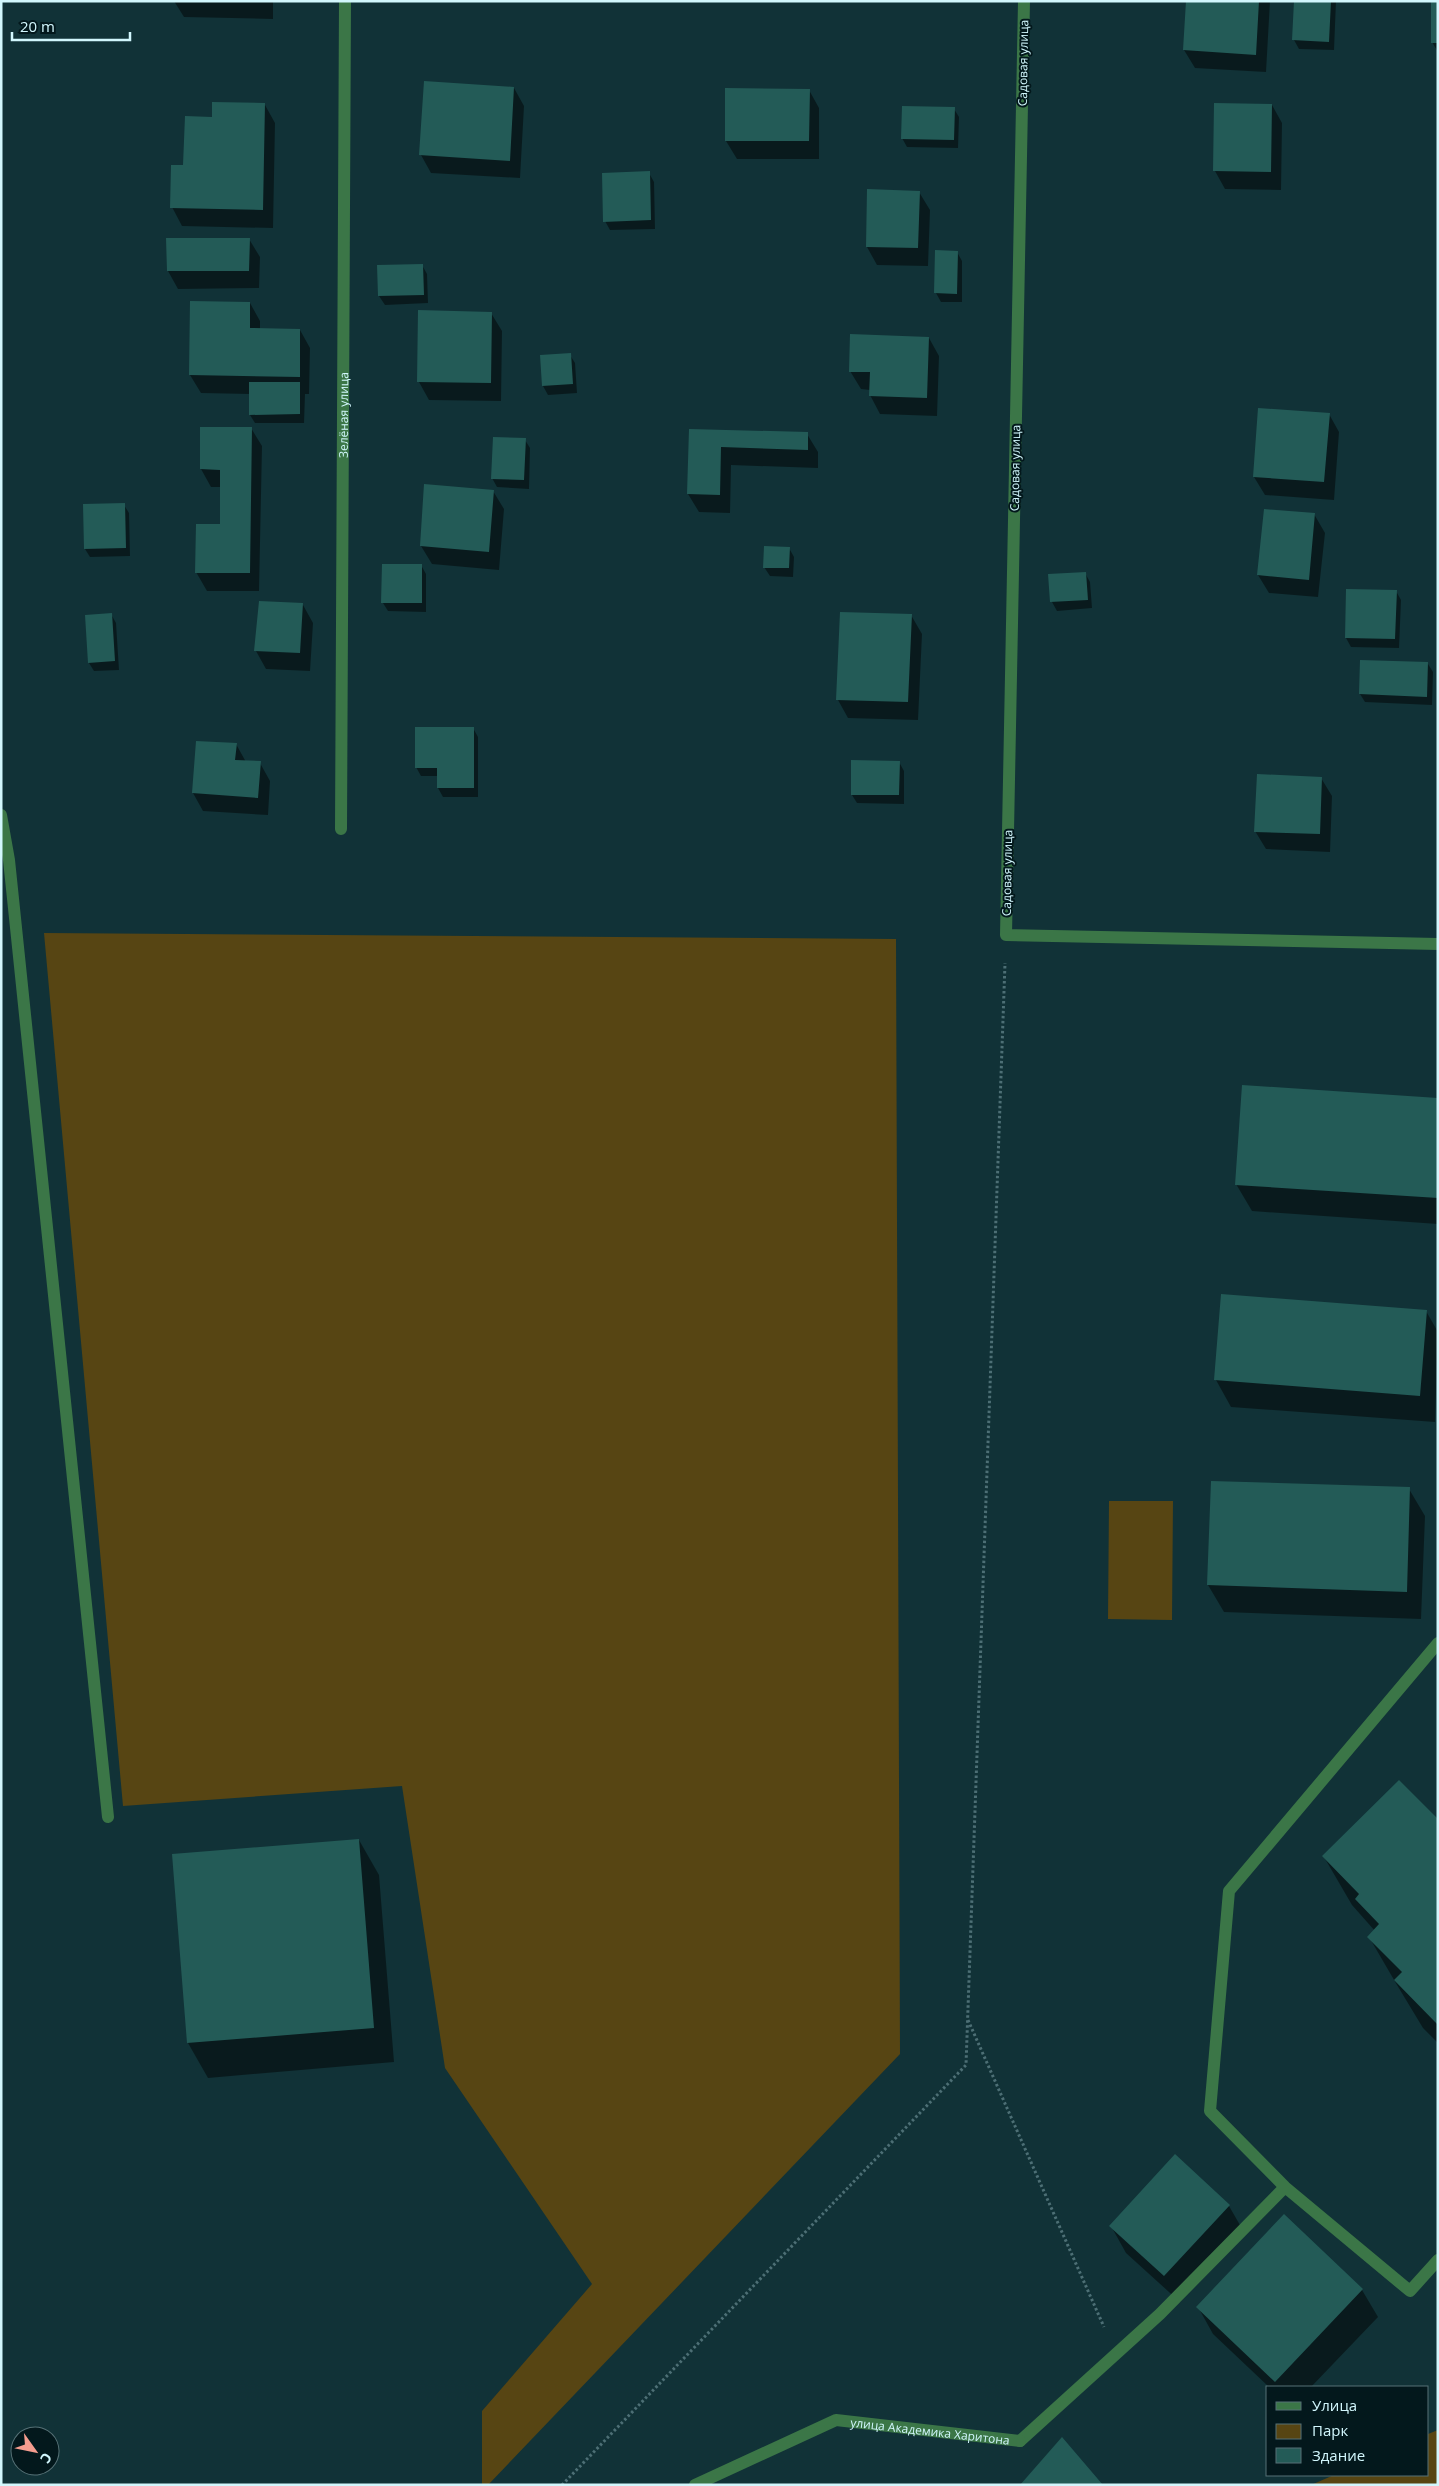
<svg xmlns="http://www.w3.org/2000/svg" width="1439" height="2486" viewBox="0 0 1439 2486" font-family="'Open Sans',sans-serif">
  <rect width="100%" height="100%" fill="#113237"/>
  <!-- green -->
  <path fill="#574513" d="M44,933L896,939L900,2054L488,2485H482V2411L592,2284L445,2068L402,1786L123,1806Z
    M1109,1501H1173L1172,1620L1108,1619Z
    M1438,2430V2485H1311L1334,2475H1428V2434Z"/>
  <!-- shadow -->
  <path fill="#0007" d="M174,1H273V19L184,17Z
    M1187,1H1270L1266,72L1195,68L1184,50Z
    M1295,1H1336L1334,50L1299,49L1294,40Z
    M1438,1V52L1432,42Z
    M514,88L524,106L520,178L431,173L421,155Z
    M809,90L819,108V159H737L726,141Z
    M1215,104L1272,105L1282,123L1281,190L1225,189L1215,171Z
    M265,105L275,123L273,228L182,226L172,207L185,166L213,118Z
    M954,109L959,117L958,148L907,147L902,138Z
    M649,173L654,182L655,229L610,230L605,221Z
    M919,192L930,210L928,266L877,265L867,247Z
    M249,239L260,257L259,288L178,289L168,271Z
    M957,252L962,261V302H941L936,293Z
    M422,265L427,274L428,303L385,305L379,296V267Z
    M191,302L250,303L260,321V330H300L310,348L309,394H305L304,423H255L250,415V394L201,393L190,375Z
    M491,313L502,331L501,401L429,400L419,382Z
    M929,338L939,356L937,416L880,414L870,395V390L861,389L850,371Z
    M570,355L575,363L577,393L548,395L543,386Z
    M1329,414L1339,432L1334,500L1265,495L1254,477Z
    M201,428H251L262,446L259,591H207L196,572L221,526V487H211L201,469Z
    M690,430L807,434L818,452V468L731,465L730,513L699,512L688,494Z
    M525,440L530,448L529,489L497,487L492,478Z
    M426,485L493,491L504,509L499,570L432,564L421,546Z
    M124,505L129,513L130,556L90,557L85,549Z
    M1314,514L1325,533L1318,597L1269,593L1258,575Z
    M789,548L794,557L793,577L770,576L764,567Z
    M421,565L426,574V612L388,611L383,603Z
    M1085,573L1090,582L1092,608L1057,611L1052,602L1050,575Z
    M1396,591L1401,600L1399,648L1351,647L1346,638Z
    M303,605L313,623L310,671L266,669L256,651Z
    M841,613L911,615L922,634L918,720L848,718L838,700Z
    M111,614L116,623L119,670L94,671L89,663Z
    M1428,664L1433,672L1432,705L1365,702L1360,694Z
    M473,728L478,737V797H443L438,788V776H421L416,767Z
    M197,742L236,744L246,762L260,763L270,781L268,815L203,811L193,793Z
    M899,762L904,771V804L857,803L852,795Z
    M1321,778L1332,796L1330,852L1266,849L1255,831Z
    M1438,1099V1224L1252,1211L1236,1184Z
    M1426,1311L1438,1332L1435,1422L1231,1407L1216,1380Z
    M1213,1482L1409,1489L1425,1516L1421,1619L1224,1612L1208,1585Z
    M1438,1821V2043L1423,2028L1397,1985L1369,1937L1375,1931L1352,1905L1324,1857Z
    M359,1840L379,1875L394,2062L208,2078L188,2043Z
    M1229,2206L1244,2232L1180,2302L1126,2253L1111,2226Z
    M1284,2216L1362,2290L1378,2317L1311,2387H1269L1213,2334L1198,2307Z"/>
  <!-- building -->
  <path fill="#235b57" d="M1186,1H1259L1256,55L1183,50Z
    M1294,1H1331L1329,42L1292,40Z
    M1431,1H1438V43H1431Z
    M424,81L514,87L510,161L419,155Z
    M725,88L810,89L809,141H725Z
    M212,102L265,103L263,210L170,208L171,165H183L185,116L212,117Z
    M1214,103L1272,104L1271,172L1213,171Z
    M902,106L955,107L954,140L901,139Z
    M650,171L651,220L603,222L602,173Z
    M867,189L920,191L918,248L866,247Z
    M166,238H250L249,271H167Z
    M935,250L958,251L957,294L934,293Z
    M423,264L424,295L378,296L377,265Z
    M190,301L250,302V328L300,329V377L189,375Z
    M418,310L492,312L491,383L417,382Z
    M850,334L929,337L927,398L869,396L870,372H849Z
    M571,353L573,384L542,386L540,355Z
    M249,382H300V414L249,415Z
    M1258,408L1330,413L1324,482L1253,477Z
    M200,427H252L250,573H195L196,524H220V470L200,469Z
    M689,429L808,432V450L721,447L720,495L687,494Z
    M493,437L526,438L524,480L491,479Z
    M424,484L494,490L489,552L420,546Z
    M125,503L126,548L84,549L83,504Z
    M1264,509L1315,513L1309,580L1257,575Z
    M764,546L790,547L789,568H763Z
    M382,564H422V603H381Z
    M1086,572L1088,600L1050,602L1048,574Z
    M1346,589L1397,590L1395,639L1345,638Z
    M259,601L303,603L300,653L254,651Z
    M840,612L912,614L908,702L836,700Z
    M112,613L115,661L88,663L85,615Z
    M1360,660L1428,662L1427,697L1359,694Z
    M415,727H474V788H437V768H415Z
    M196,741L237,743L235,760L261,761L258,798L192,793Z
    M851,760L900,761L899,795H851Z
    M1257,774L1322,777L1320,834L1254,832Z
    M1242,1085L1438,1098V1198L1235,1185Z
    M1221,1294L1427,1310L1420,1396L1214,1380Z
    M1211,1481L1410,1487L1407,1592L1207,1585Z
    M1399,1780L1438,1819V2025L1394,1980L1402,1972L1367,1937L1379,1924L1355,1899L1359,1894L1322,1856Z
    M359,1839L374,2028L187,2043L172,1854Z
    M1175,2154L1230,2205L1164,2276L1109,2226Z
    M1284,2214L1363,2289L1275,2382L1196,2307Z
    M1062,2437L1103,2485H1020Z"/>
  <g fill="none" stroke-linecap="round" stroke-linejoin="round">
    <!-- path -->
    <path stroke="#4d6f75" stroke-width="3" stroke-dasharray="2.5 2.5" stroke-linecap="butt" d="M968,2020L1104,2327
      M562,2485L966,2065L1005,963"/>
    <!-- service -->
    <path stroke="#3b7647" stroke-width="12" d="M1,815L9,860L108,1817
      M1438,1643L1229,1891L1210,2111L1285,2187L1410,2291L1438,2260
      M1020,2441L1160,2314L1285,2187"/>
    <!-- minor -->
    <g stroke="#3b7647" stroke-width="12">
      <path d="M1024,1L1006,935L1438,944"/>
      <path id="s1" d="M341,829L345,1"/>
      <path id="s2" d="M695,2485L836,2420L1020,2441"/>
    </g>
  </g>
  <g text-anchor="middle" dominant-baseline="central" stroke-width="4" stroke-linejoin="round" paint-order="stroke">
    <!-- street labels -->
    <g font-size="12" fill="#d2f7fd" stroke="#03181c">
      <text transform="translate(1023 63) rotate(-89)">Садовая улица</text>
      <text stroke="none"><textPath href="#s1" startOffset="414">Зелёная улица</textPath></text>
      <text transform="translate(1015 468) rotate(-89)">Садовая улица</text>
      <text transform="translate(1007 873) rotate(-89)">Садовая улица</text>
      <text stroke="none"><textPath href="#s2" startOffset="250">улица Академика Харитона</textPath></text>
    </g>
  </g>
  <!-- border -->
  <rect width="1439" height="2486" fill="none" stroke="#d2f7fd" stroke-width="5"/>
  <!-- legend -->
  <rect x="1266" y="2386" width="162" height="90" fill="#03181c" stroke="#567176"/>
  <rect x="1276" y="2402" width="25" height="8" fill="#3b7647" stroke="#567176"/>
  <text x="1312" y="2411" font-size="15" fill="#d2f7fd">Улица</text>
  <rect x="1276" y="2424" width="25" height="15" fill="#574513" stroke="#567176"/>
  <text x="1312" y="2436" font-size="15" fill="#d2f7fd">Парк</text>
  <rect x="1276" y="2448" width="25" height="15" fill="#235b57" stroke="#567176"/>
  <text x="1312" y="2461" font-size="15" fill="#d2f7fd">Здание</text>
  <!-- north arrow -->
  <g transform="translate(35 2451) rotate(123)"><circle r="24" fill="#03181c" stroke="#567176"/>
  <path d="M0-4L9 19L0 12L-9 19Z" fill="#f59d8f"/>
  <text y="-8" font-size="14" font-weight="bold" text-anchor="middle" fill="#d2f7fd">С</text>
  </g>
  <!-- scale -->
  <path d="M12 32v8h118v-8" fill="none" stroke="#d2f7fd" stroke-width="2.5"/>
  <text x="20" y="32" font-size="15" fill="#d2f7fd" stroke="#03181c" stroke-width="4" paint-order="stroke">20 m</text>
</svg>
